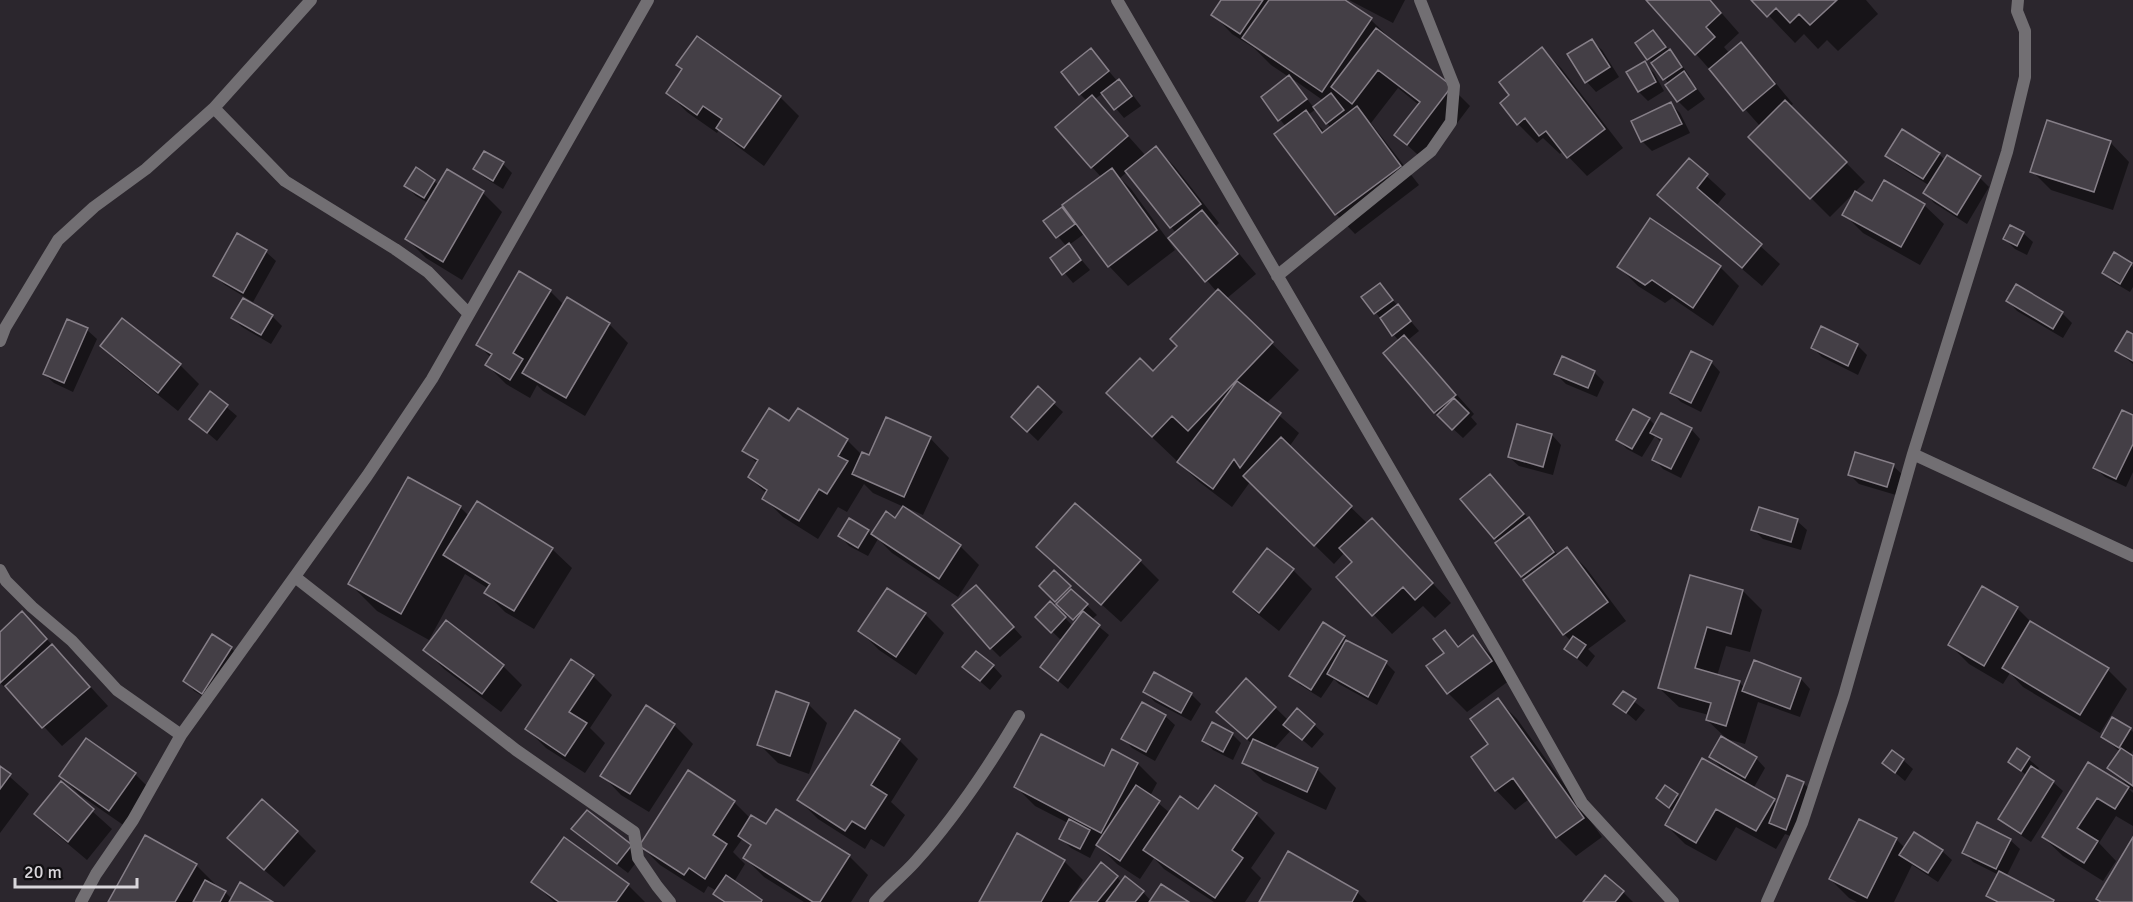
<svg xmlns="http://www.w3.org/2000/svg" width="2133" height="902" viewBox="0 0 2133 902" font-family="Signika,sans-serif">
  <rect width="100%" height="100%" fill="#2b262d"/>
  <!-- shadow -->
  <path fill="#0007" fill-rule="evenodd" d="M1223,0H1343L1371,20L1399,47L1451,87L1470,106L1427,163L1396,135L1419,105L1398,88L1371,123L1419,185L1355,234L1336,214L1276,134L1286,127L1263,97L1289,77L1271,65L1254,48L1232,34L1213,14ZM1294,80L1324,101L1314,108L1293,81ZM1316,109L1331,128L1325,132L1308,115Z
    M1349,0H1405L1393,23Z
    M1648,0H1710L1739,33L1724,47L1730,54L1740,44L1759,63L1793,104L1790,106L1865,182L1830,217L1750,137L1760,126Z
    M1754,0H1866L1878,14L1838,51L1827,40L1818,49L1804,34L1795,43Z
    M1653,32L1679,61L1690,77L1689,78L1705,99L1688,111L1678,101L1667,85L1669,84L1637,43Z
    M1592,41L1602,50L1619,77L1596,92L1587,82L1570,55Z
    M1542,49L1561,68L1623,148L1587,176L1563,151L1560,154L1543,138L1537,143L1518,124L1511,95Z
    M1091,50L1118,82L1119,81L1129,90L1141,106L1124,118L1103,93L1095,99L1146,156L1156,148L1175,167L1219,223L1216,226L1256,274L1226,299L1299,370L1266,404L1299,433L1289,447L1368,524L1391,539L1451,603L1435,618L1423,606L1392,634L1338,577L1355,562L1345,552L1334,564L1250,482L1232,507L1198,481L1135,421L1154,373L1179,346L1217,292L1170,238L1168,240L1175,250L1128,286L1109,266L1084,234L1069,245L1090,270L1073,283L1052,258L1067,247L1045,221L1062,209L1071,218L1102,178L1092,167L1087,101L1080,94ZM1127,172L1176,233L1168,240L1131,189L1120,178Z
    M1644,63L1654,73L1664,91L1648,101L1639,92L1628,73Z
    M668,93L780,97L799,116L764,166L737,146L719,129L717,133L687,112Z
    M1671,104L1680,113L1690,133L1652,151L1643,142L1633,121Z
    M2110,142L2129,162L2113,210L2051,190L2032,171Z
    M1939,154L1945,160L1980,178L1989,187L1967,224L1934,203L1925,193L1930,186L1897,165L1887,156Z
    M1689,160L1726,194L1716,206L1780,264L1762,286L1678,214L1659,195Z
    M503,164L512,173L503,189L485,178L475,169Z
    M416,169L439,185L447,171L483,193L502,212L462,280L426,258L407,239L428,203L416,196L406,186Z
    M1873,203L1924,205L1944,224L1920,265L1863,233L1844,214Z
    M2023,233L2033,242L2027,255L2015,249L2005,239Z
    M238,235L266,252L276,261L253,302L225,285L215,276Z
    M2114,254L2133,267V287L2130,292L2113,282L2103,272Z
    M1619,267H1720L1739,286L1713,326L1672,298L1665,303L1638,286Z
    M1380,285L1419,331L1408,340L1474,414L1471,417L1477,424L1463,438L1435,412L1399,341L1363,297Z
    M550,291L564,305L609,324L628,343L585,416L543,391L537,385L530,398L506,384L487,365L491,358L478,344Z
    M2008,301L2062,313L2072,323L2063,338L2017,311Z
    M272,316L282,326L271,344L242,327L232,318Z
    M87,330L97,339L73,392L54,383L44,374Z
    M2133,336V364L2117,351Z
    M102,345L180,365L199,384L178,411L121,365Z
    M1857,345L1867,355L1858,375L1822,357L1812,347Z
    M1711,362L1720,372L1701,412L1681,402L1672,393Z
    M1594,372L1604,382L1597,397L1566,384L1556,374Z
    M1038,389L1063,412L1038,441L1013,417Z
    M210,393L237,416L217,441L191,419Z
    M2133,417V472L2126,487L2105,477L2095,468Z
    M887,419L930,438L949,458L923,515L905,507L960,546L979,565L958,597L892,553L878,539L868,556L849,546L840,536L868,531L872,535L886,513L896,520L904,507L873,493L864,484L847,512L838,507L818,539L783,517L764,498L767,494L749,477L758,464L744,450L789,423L847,440L862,455L869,457Z
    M1649,419L1655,425L1691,429L1700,439L1681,478L1663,469L1654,459L1662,443L1655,436L1642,457L1627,449L1618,440Z
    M1552,435L1561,445L1553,475L1519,466L1509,457Z
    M1893,466L1903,475L1896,495L1859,484L1849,474Z
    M1490,476L1538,529L1558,555L1567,549L1586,568L1626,621L1588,649L1595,656L1587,667L1566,649L1571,641L1564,634L1495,538Z
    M460,507L469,516L552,549L572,568L534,629L505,612L486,593L489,589L465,574L429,640L377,611L350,584Z
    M1797,521L1807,530L1801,550L1763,539L1753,529Z
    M1038,547L1140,561L1159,580L1121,622Z
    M1268,550L1293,570L1312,589L1279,631L1254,611L1235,592Z
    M1054,573L1097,615L1091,620L1109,635L1068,689L1042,667L1062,641L1037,617L1050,603L1073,626L1076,622L1041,586Z
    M1691,577L1743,591L1762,610L1750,652L1726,646L1717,676L1739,682L1745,688L1754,662L1801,679L1810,689L1800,717L1758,702L1745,744L1727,739L1707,720L1709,715L1679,707L1659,688Z
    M985,596L1022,637L1000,657L991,648Z
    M2017,608L2035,626L2108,670L2127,689L2100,733L2023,687L2010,673L2003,684L1969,664L1950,645Z
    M925,614L944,633L916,675L879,650L860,631Z
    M1324,624L1345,637L1352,644L1386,663L1395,672L1377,705L1339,684L1334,679L1321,698L1300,685L1291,675Z
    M1445,632L1460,647L1473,637L1492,656L1510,680L1467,712L1448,693Z
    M41,633L108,706L62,746L20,701L0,683V634Z
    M212,636L231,648L241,658L212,702L194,691L185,681Z
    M425,650L503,666L522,685L501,712L444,669Z
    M993,666L1002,676L990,690L974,676Z
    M1155,674L1191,694L1201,704L1191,721L1155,702L1145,692Z
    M593,676L612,695L590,728L605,743L585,773L546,748L527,729Z
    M1247,680L1289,721L1298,710L1324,734L1312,748L1291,730L1274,749L1317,769L1336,788L1326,810L1263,781L1244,762L1252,744L1218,712Z
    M1623,693L1645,710L1636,721L1615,703Z
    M1498,700L1517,719L1602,837L1576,856L1557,837L1529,799L1515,810L1496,790L1473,758L1490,745Z
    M808,704L827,723L809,774L778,763L759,744Z
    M1165,716L1175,725L1155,761L1132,748L1123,738Z
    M674,725L693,744L649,812L621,795L602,775Z
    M2130,729L2133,732V750L2130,756L2133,758V790L2129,789L2133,793V826L2116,816L2099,843L2116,861L2103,881L2063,856L2043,837L2089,764L2129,787L2109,767L2120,752L2103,737Z
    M1232,734L1241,743L1233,760L1213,750L1204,741Z
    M899,740L918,759L891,802L905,815L884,847L871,839L865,849L818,819L799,800Z
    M2018,750L2039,768L2037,771L2053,782L2063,791L2031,842L2010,828L2000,819L2027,776L2010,761Z
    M1113,751L1138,764L1157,783L1150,796L1170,813L1198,811L1256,814L1275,833L1251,868L1261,878L1245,902H1214L1164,869L1154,858L1140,879L1117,864L1097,844L1090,858L1071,848L1061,838L1068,823L1035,806L1016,787L1104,768Z
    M1711,757L1756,758L1765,768L1753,789L1778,804L1803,783L1813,792L1796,838L1785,834L1776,849L1736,827L1716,861L1685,844L1666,825L1674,812L1658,798L1677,795L1681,799L1725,772Z
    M1903,760L1913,769L1905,781L1884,763Z
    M0,768L29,794L0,833Z
    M688,772L734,802L751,819L849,856L868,875L851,902H804L764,877L745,858L752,847L743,838L733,852L745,864L734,882L762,902H723L715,894L717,891L708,886L704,893L660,865L641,846Z
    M135,774L154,793L129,829L80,795L61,776Z
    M61,783L112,829L87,860L55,833L36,814Z
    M587,812L641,856L628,873L583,839L573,829Z
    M297,832L316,851L284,887L248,856Z
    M1896,839L1905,848L1942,851L1952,860L1938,882L1912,865L1894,902H1857L1849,898L1830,879Z
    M2010,840L2020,849L2006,877L2053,902H1995L1988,895L1999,875L1973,862L1964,852Z
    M1064,861L1083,880L1073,897L1075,898L1117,877L1122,883L1143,892L1151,901L1186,902H981Z
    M196,865L215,884L214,886L225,892L232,899L271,902H110Z
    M1605,877L1623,892L1633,902H1585Z
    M533,882L628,885L645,902H554Z
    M1357,892L1367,902H1261Z"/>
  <!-- building -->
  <path fill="#443f46" stroke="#867f88" stroke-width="1.5" d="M1221,0H1263L1240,34L1211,15Z
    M1269,0H1345L1372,18L1322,92L1242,38Z
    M1646,0H1710L1721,13L1706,27L1715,37L1695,55Z
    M1751,0H1837L1810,25L1799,14L1790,23L1776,8L1767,17Z
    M1376,28L1452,86L1407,145L1394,135L1420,102L1378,70L1352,104L1331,87Z
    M1653,30L1666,47L1647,60L1635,43Z
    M697,36L781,96L744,148L716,128L722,119L703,106L697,115L666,93L682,69L676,65Z
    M1592,39L1610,67L1585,83L1567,54Z
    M1741,42L1775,84L1743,111L1709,69Z
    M1542,47L1605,129L1567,158L1546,131L1539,136L1525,118L1517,125L1500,103L1509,95L1499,82Z
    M1091,48L1109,71L1079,95L1061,72Z
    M1670,49L1682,67L1663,80L1651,63Z
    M1645,61L1656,82L1638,92L1626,72Z
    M1684,71L1696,89L1677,102L1665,85Z
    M1289,75L1307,99L1278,121L1261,97Z
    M1119,79L1132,96L1114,110L1101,93Z
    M1331,93L1344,110L1326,124L1313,107Z
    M1092,95L1128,136L1091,168L1055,127Z
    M1785,100L1847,162L1810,199L1748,137Z
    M1671,102L1682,124L1641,142L1631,121Z
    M1357,106L1401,166L1335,215L1274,134L1306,110L1322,133Z
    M2047,120L2111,141L2094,192L2030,172Z
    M1902,129L1940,153L1923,179L1885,156Z
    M1156,146L1201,204L1170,228L1125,171Z
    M484,151L504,162L493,181L473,169Z
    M1947,155L1981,176L1957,215L1923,193Z
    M1689,158L1708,174L1697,188L1762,244L1742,268L1657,195Z
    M416,167L435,180L424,198L404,186Z
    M1112,168L1157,230L1108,267L1062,205Z
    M447,169L484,191L443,262L405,239Z
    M1884,180L1925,204L1901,247L1842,215L1855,191L1872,201Z
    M1062,207L1075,224L1056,238L1043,221Z
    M1202,210L1238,254L1205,282L1168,238Z
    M1650,218L1721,266L1693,308L1652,280L1645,285L1617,267Z
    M2010,225L2024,232L2017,246L2003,239Z
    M237,233L267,250L243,293L213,276Z
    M1069,243L1081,260L1062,275L1050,258Z
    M2114,252L2132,263L2120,284L2102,273Z
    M519,271L551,290L513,353L523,359L510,380L485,365L492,354L476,345Z
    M1380,283L1393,300L1374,314L1361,297Z
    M2016,284L2063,312L2053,329L2006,301Z
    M1218,289L1273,342L1188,431L1172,416L1152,437L1106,393L1140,358L1153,371L1177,346L1170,339Z
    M567,297L610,323L566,398L522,373Z
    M243,298L273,315L261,335L231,318Z
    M1398,304L1411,321L1392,336L1380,318Z
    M122,318L181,364L158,393L100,346Z
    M67,319L88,328L64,383L43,374Z
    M1821,326L1858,344L1848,366L1811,348Z
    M2127,331L2133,334V361L2115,351Z
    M1404,335L1456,395L1434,413L1383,353Z
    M1691,351L1712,361L1691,403L1670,393Z
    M1562,356L1595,371L1588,388L1554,374Z
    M1237,381L1281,413L1240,468L1234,459L1213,489L1177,462Z
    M1038,386L1055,402L1027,432L1011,417Z
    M210,391L228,405L207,433L189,419Z
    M1454,398L1469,413L1452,430L1437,415Z
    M769,408L789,421L798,408L848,439L838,456L848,461L827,494L819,489L799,521L762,499L767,490L748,477L758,460L742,451Z
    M1633,409L1650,418L1632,449L1616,440Z
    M2122,410L2133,415V444L2116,479L2093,468Z
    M1661,413L1692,428L1671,469L1652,460L1662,439L1650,433Z
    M886,417L931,437L904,497L852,474L862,452L869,455Z
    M1517,424L1552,434L1543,467L1508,457Z
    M1281,437L1352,506L1314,546L1243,476Z
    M1855,452L1894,464L1887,487L1848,475Z
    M1490,474L1524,514L1494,539L1460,499Z
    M408,477L461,506L401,614L348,584Z
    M477,501L553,548L514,611L484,593L490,584L443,555Z
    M1075,503L1141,560L1101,605L1036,547Z
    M903,506L961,545L939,579L871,534L886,511L895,518Z
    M1759,507L1798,519L1791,542L1751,530Z
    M1529,517L1554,552L1521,577L1495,543Z
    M849,518L869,530L858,548L838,536Z
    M1372,518L1433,583L1415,600L1403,587L1372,616L1336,577L1352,562L1339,548Z
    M1567,547L1608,602L1563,635L1523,580Z
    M1267,548L1294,569L1259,613L1233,592Z
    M1054,570L1071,586L1055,602L1039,586Z
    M1690,575L1743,590L1731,634L1707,627L1695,668L1740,681L1726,726L1706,720L1711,703L1658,688Z
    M976,585L1014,627L990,649L952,605Z
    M1982,586L2018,607L1984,666L1948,645Z
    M887,588L926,613L896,657L858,631Z
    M1071,589L1088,604L1073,620L1056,604Z
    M1050,601L1066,617L1051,633L1035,617Z
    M22,611L47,639L0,683V632Z
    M1083,611L1100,625L1058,681L1040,667Z
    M446,620L504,665L482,694L423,650Z
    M2030,621L2109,668L2080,715L2002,668Z
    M1323,622L1345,636L1311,690L1289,676Z
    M1445,630L1458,647L1473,635L1492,661L1447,694L1426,666L1444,653L1433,639Z
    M212,634L232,647L202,694L183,681Z
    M1573,636L1586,645L1577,658L1564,649Z
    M1346,640L1387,661L1368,697L1327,674Z
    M52,644L90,687L42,728L5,686Z
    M976,651L994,665L980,681L962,667Z
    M571,659L594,675L569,712L587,723L565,756L525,729Z
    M1754,660L1801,678L1790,709L1742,691Z
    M1154,672L1192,693L1181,713L1143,692Z
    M1246,678L1276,707L1247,739L1216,712Z
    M776,691L809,703L790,756L757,745Z
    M1623,691L1636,699L1626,713L1613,704Z
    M1498,698L1584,818L1556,838L1513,778L1495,791L1471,757L1488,744L1470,719Z
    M1142,702L1166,715L1146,752L1121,739Z
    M646,705L675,724L630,794L600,776Z
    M1297,708L1315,724L1302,740L1283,725Z
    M855,710L900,739L871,785L887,795L865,829L852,821L845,831L797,800Z
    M2112,717L2131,728L2119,748L2101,737Z
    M1212,722L1233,733L1223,752L1202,741Z
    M1041,734L1104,766L1112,749L1138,763L1101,833L1014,787Z
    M1721,736L1757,757L1745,778L1709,757Z
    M86,738L136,773L109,811L59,776Z
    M1253,739L1318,768L1307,792L1242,763Z
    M2017,748L2030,757L2021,771L2008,762Z
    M2121,748L2133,756V786L2107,768Z
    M1892,750L1904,759L1895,773L1882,763Z
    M1702,758L1775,799L1756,831L1716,809L1696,843L1665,825Z
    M2088,762L2129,787L2115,809L2097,798L2077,828L2098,841L2084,863L2042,837Z
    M0,766L11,774L0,789Z
    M2031,766L2054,781L2021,834L1998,819Z
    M688,770L735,801L713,835L727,844L705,879L689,868L684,875L639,846Z
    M1787,775L1804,782L1786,830L1769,823Z
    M61,781L94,809L68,842L34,814Z
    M1136,785L1160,801L1120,861L1096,845Z
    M1215,785L1257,813L1232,850L1243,858L1215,898L1143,850L1180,796L1198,809Z
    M1665,785L1678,794L1669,808L1656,798Z
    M262,799L298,831L264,870L227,838Z
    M776,809L850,855L820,902H813L743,858L751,845L738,836L751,815L766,824Z
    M587,810L632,845L617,864L571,829Z
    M1069,819L1090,830L1080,849L1059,839Z
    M1859,819L1897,838L1867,898L1829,879Z
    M1977,822L2011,839L1996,869L1962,853Z
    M1914,832L1943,850L1928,873L1899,855Z
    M1017,833L1065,860L1041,902H979Z
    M145,835L197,864L175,902H108Z
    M564,837L629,884L616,902H559L531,882Z
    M2133,837V902H2101L2096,899Z
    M1288,851L1358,891L1352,902H1259Z
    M1101,862L1118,876L1097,902H1070Z
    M1999,871L2054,900L2053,902H1998L1986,896Z
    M726,875L762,900L761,902H725L713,894Z
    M1605,875L1624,891L1615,902H1583Z
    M1125,876L1144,891L1135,902H1106Z
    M205,880L226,891L220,902H193Z
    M240,882L273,902H229Z
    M1161,884L1189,902H1149Z"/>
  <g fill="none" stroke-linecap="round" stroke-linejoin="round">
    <!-- street -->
    <path stroke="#726f73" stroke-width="12" d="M1117,0L1496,651L1582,803L1673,902
      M214,108L285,181L395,249L428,272L469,314
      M1277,276L1431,151L1451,122L1454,86L1420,0
      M0,341L5,328L58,240L94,207L146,169L214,108L311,0
      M1913,454L2133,556
      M0,570L6,581L32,607L72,641L117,690L181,735
      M295,577L516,750L634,832L638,858L657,886L670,902
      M81,902L96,874L133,820L181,735L367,476L432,379L648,0
      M875,902C887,888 902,876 914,863C955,818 988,768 1019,716
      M1767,902L1802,823L1844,696L1913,454L2007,152L2025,77V31L2017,11L2018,0"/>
  </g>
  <!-- scale -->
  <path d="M15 878v9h122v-9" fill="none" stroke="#dad7dc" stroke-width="3"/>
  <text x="24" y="878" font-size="18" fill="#dad7dc" stroke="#121013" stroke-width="4.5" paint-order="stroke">20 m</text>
</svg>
